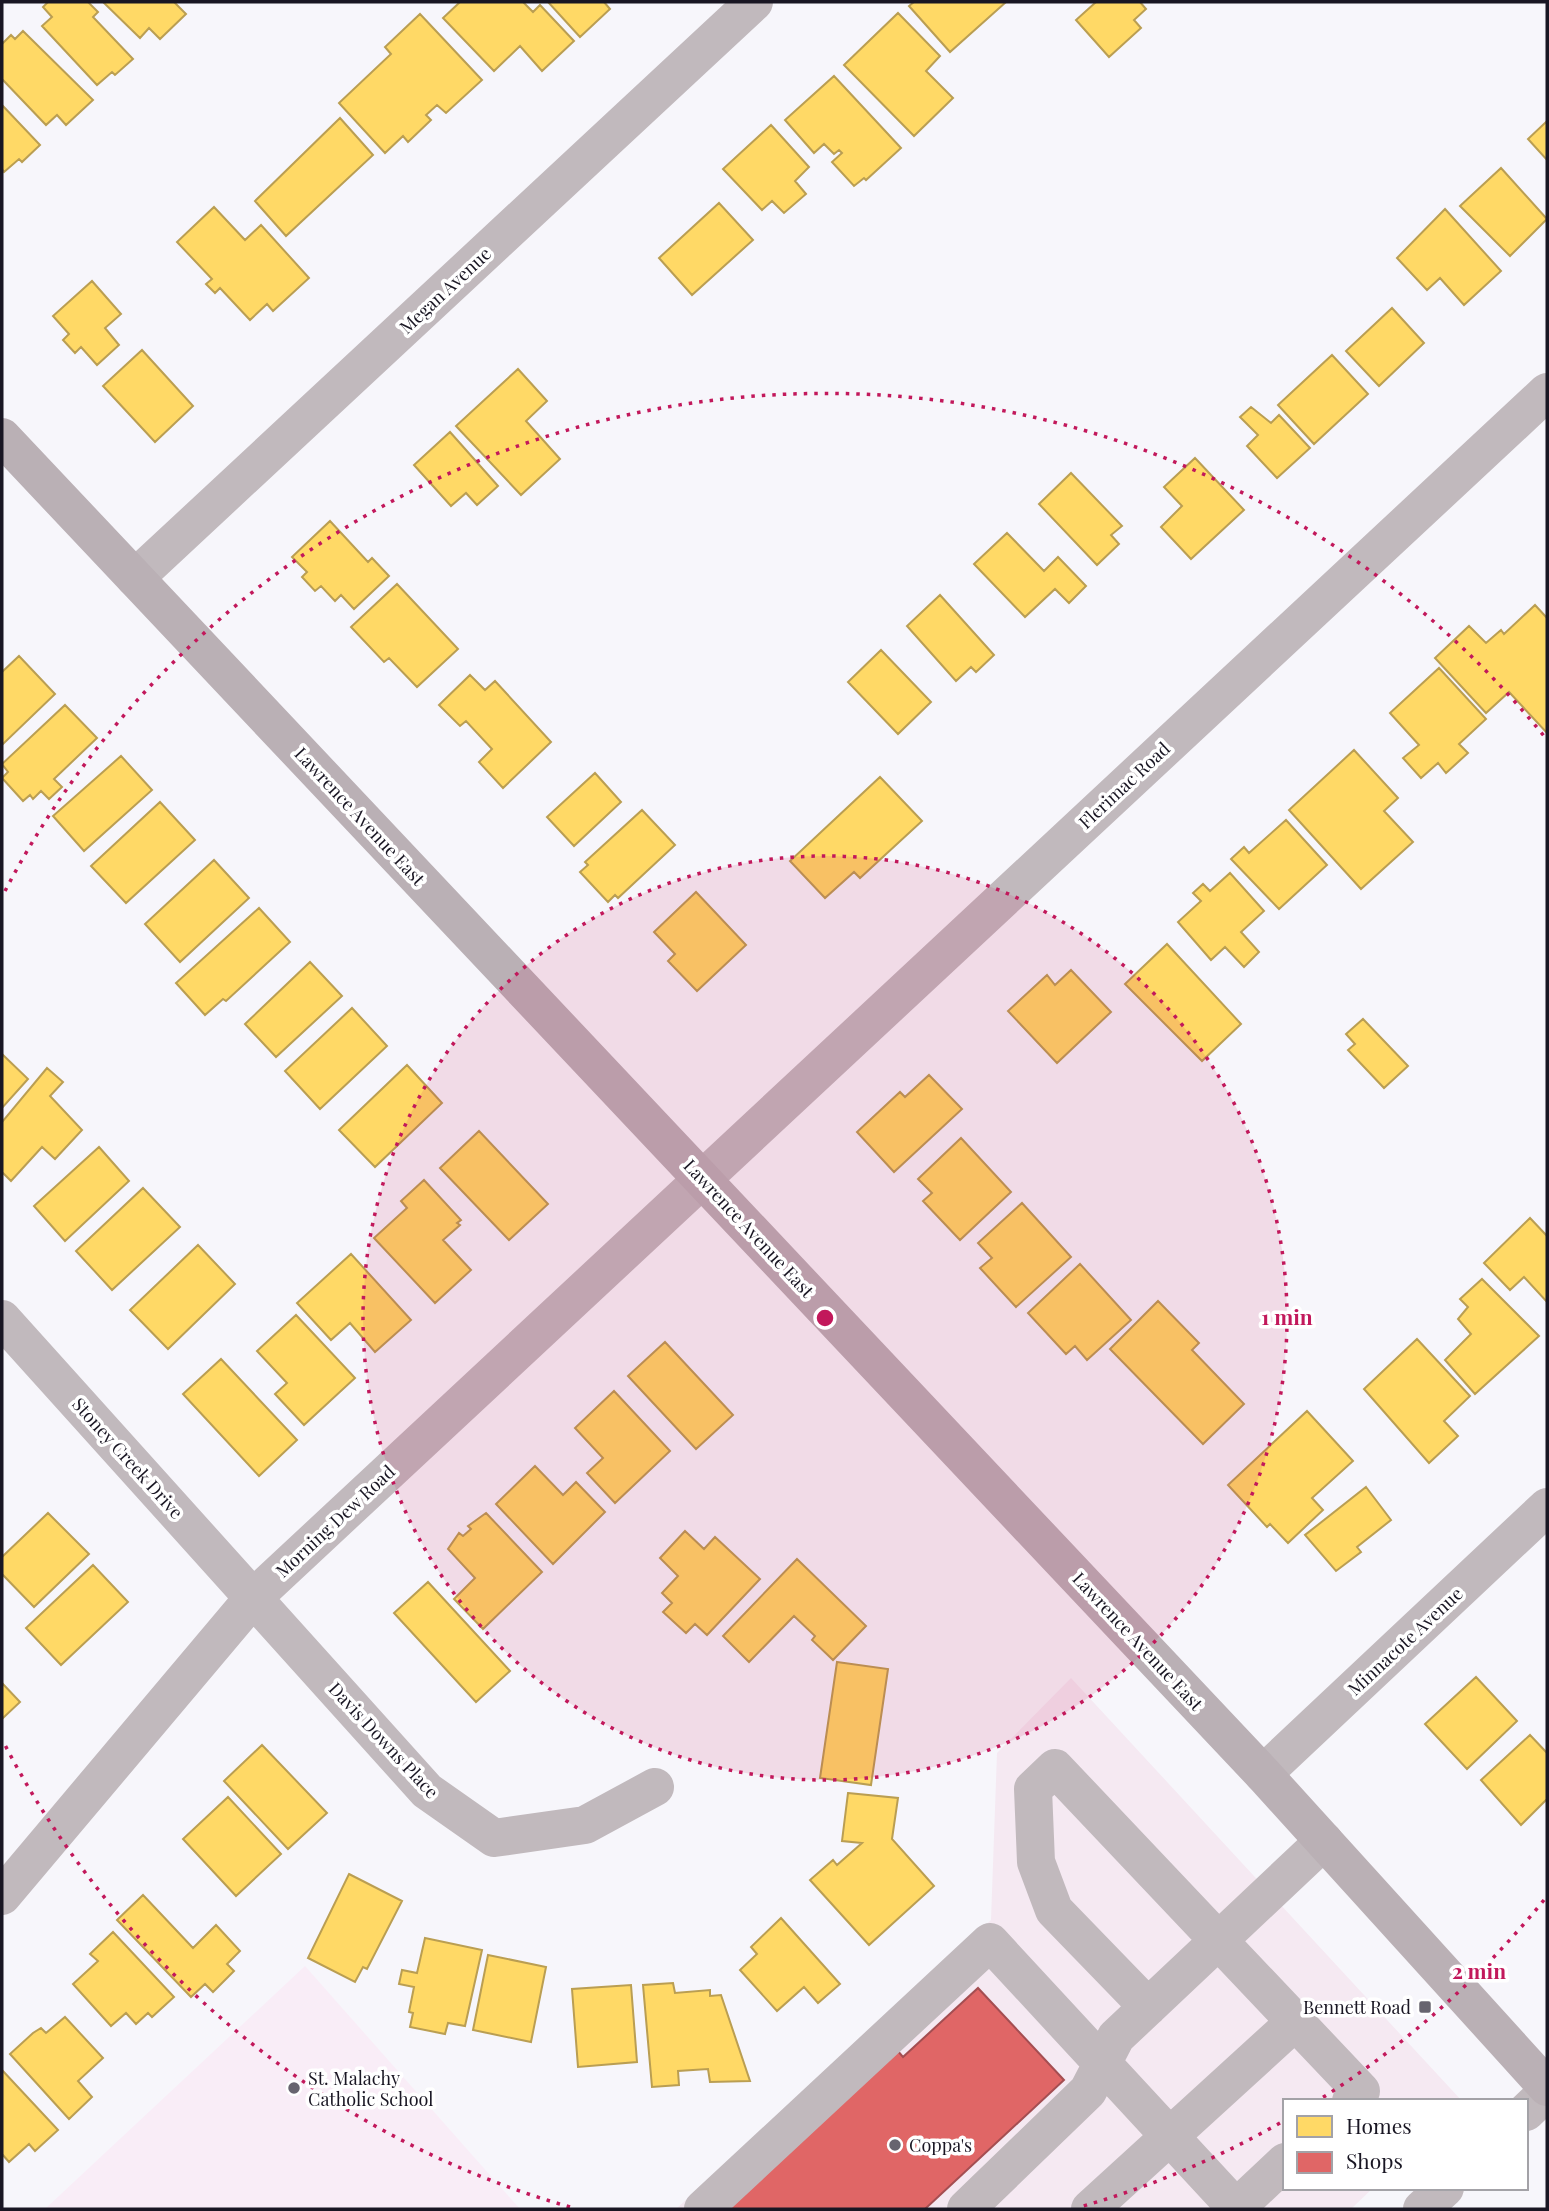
<svg xmlns="http://www.w3.org/2000/svg" width="1549" height="2211" viewBox="0 0 1549 2211" font-family="'Playfair Display',serif">
  <rect width="100%" height="100%" fill="#f7f6fb"/>
  <!-- commercial -->
  <path fill="#f5e9f2" d="M1071,1678L1462,2101H1285V2188H1373L1351,2209H676L991,1920L997,1753Z"/>
  <!-- education -->
  <path fill="#f9edf7" d="M305,1966L520,2209H45Z"/>
  <!-- homes -->
  <path fill="#ffd966" stroke="#ba9e52" stroke-width="2" d="M48,2H88L98,12L93,17L133,59L115,75L112,72L97,85L42,26L52,17L43,7Z
    M103,2H174L186,14L160,39L149,28L140,38Z
    M460,2H523L533,12L540,5L574,41L542,71L520,46L494,71L443,18Z
    M548,2H604L610,9L580,37Z
    M914,2H1006L950,52L909,6Z
    M1096,2H1140L1146,9L1134,20L1141,28L1109,57L1076,20Z
    M898,13L940,56L926,71L953,98L914,136L844,65Z
    M420,14L482,80L446,113L437,105L426,115L431,120L408,142L403,136L385,153L339,103L391,54L385,47Z
    M23,31L93,100L66,125L57,115L46,125L2,79V44L11,35L15,39Z
    M834,76L901,148L866,180L864,178L854,186L832,162L842,153L839,150L834,154L824,144L814,153L785,120Z
    M2,105L40,145L22,162L19,159L4,172L2,169Z
    M340,118L373,155L286,236L255,201Z
    M1547,121V160L1528,139Z
    M771,125L809,167L795,181L806,194L784,213L772,201L762,210L723,169Z
    M1501,168L1547,219L1510,256L1460,206Z
    M719,203L753,240L692,295L659,258Z
    M214,207L245,240L261,225L309,278L273,311L267,304L250,320L220,288L215,293L206,284L212,279L177,242Z
    M1445,209L1501,271L1464,305L1440,278L1427,290L1397,258Z
    M92,281L121,314L105,328L119,345L97,365L81,347L75,353L63,340L69,334L53,316Z
    M1392,308L1424,343L1379,386L1346,351Z
    M142,350L193,406L155,442L103,386Z
    M1332,355L1368,394L1314,444L1278,405Z
    M518,369L547,401L526,421L560,459L521,495L456,426Z
    M1251,407L1271,423L1279,415L1310,448L1277,478L1247,446L1258,435L1240,417Z
    M450,432L498,486L477,505L466,493L451,506L414,465Z
    M1195,458L1244,510L1191,559L1161,527L1182,506L1164,487Z
    M1071,473L1122,526L1111,535L1119,544L1097,565L1039,504Z
    M330,521L368,562L372,558L389,576L354,609L341,595L335,601L321,586L315,591L302,577L307,572L292,557Z
    M1007,533L1044,571L1058,557L1086,586L1069,603L1055,589L1025,617L974,564Z
    M397,584L458,649L417,687L389,658L384,662L351,627Z
    M940,595L994,655L976,672L971,667L956,681L907,626Z
    M1535,605L1547,618V733L1509,692L1486,713L1435,658L1469,626L1486,643L1501,630L1504,634Z
    M881,650L931,702L898,734L848,682Z
    M19,656L55,694L2,745V672Z
    M1439,668L1486,719L1459,744L1468,753L1446,773L1438,763L1421,778L1403,758L1419,745L1390,713Z
    M470,675L485,690L495,681L551,742L503,788L479,762L492,749L466,721L460,726L439,705Z
    M65,705L97,738L54,779L62,787L49,799L41,791L33,799L30,795L23,801L2,778L8,772L2,764Z
    M1354,750L1398,798L1384,811L1413,842L1361,889L1289,810Z
    M121,756L152,790L84,851L53,816Z
    M595,773L621,802L574,846L547,817Z
    M880,777L922,821L860,878L854,872L825,898L790,861Z
    M160,802L195,840L126,903L91,866Z
    M642,810L675,845L618,898L615,895L608,902L580,872L588,865L585,862Z
    M1286,820L1327,865L1279,909L1231,859L1244,847L1249,853Z
    M214,860L249,898L180,962L145,924Z
    M1230,873L1264,911L1241,932L1259,952L1244,967L1225,947L1211,960L1178,922L1201,901L1193,893L1203,884L1210,891Z
    M696,892L746,945L697,991L668,961L675,954L654,932Z
    M259,908L290,942L226,1001L223,999L205,1015L176,983Z
    M1167,944L1241,1024L1202,1061L1125,984Z
    M310,962L342,996L276,1057L245,1024Z
    M1071,970L1111,1012L1057,1063L1008,1011L1047,975L1055,985Z
    M352,1008L387,1046L320,1109L285,1071Z
    M1363,1019L1408,1066L1384,1088L1348,1050L1355,1044L1346,1034Z
    M2,1054L28,1079L2,1108Z
    M407,1065L442,1103L375,1167L339,1130Z
    M47,1068L63,1082L50,1096L82,1130L55,1159L42,1147L11,1181L2,1172V1122Z
    M929,1075L962,1109L894,1172L857,1132L900,1092L905,1097Z
    M479,1131L548,1204L509,1240L440,1168Z
    M961,1138L1011,1192L960,1240L923,1201L932,1193L918,1179Z
    M99,1147L129,1181L65,1241L34,1206Z
    M424,1180L461,1220L457,1223L460,1225L443,1240L471,1270L435,1303L374,1238L407,1208L401,1201Z
    M143,1188L180,1227L112,1290L76,1251Z
    M1022,1203L1071,1257L1016,1307L980,1268L992,1258L978,1243Z
    M1530,1218L1547,1236V1302L1524,1277L1510,1290L1484,1263Z
    M198,1245L235,1284L168,1349L130,1310Z
    M351,1254L411,1320L375,1352L350,1323L331,1340L297,1303Z
    M1080,1264L1131,1320L1087,1360L1075,1346L1066,1354L1028,1313Z
    M1482,1279L1539,1336L1475,1394L1445,1360L1471,1334L1458,1319L1468,1307L1460,1299Z
    M1158,1301L1199,1343L1192,1350L1244,1404L1203,1444L1110,1349Z
    M296,1315L355,1378L304,1425L275,1394L287,1383L257,1351Z
    M1417,1339L1470,1396L1444,1421L1458,1436L1429,1463L1364,1389Z
    M665,1342L733,1415L696,1449L628,1376Z
    M221,1359L297,1440L259,1476L183,1394Z
    M614,1391L670,1451L615,1503L587,1473L603,1458L575,1428Z
    M1307,1411L1353,1461L1312,1498L1323,1510L1288,1543L1270,1524L1267,1527L1228,1485Z
    M535,1466L563,1495L576,1482L605,1512L553,1564L496,1504Z
    M1366,1487L1391,1520L1357,1547L1361,1552L1336,1571L1305,1535Z
    M48,1513L89,1554L34,1607L2,1574V1557Z
    M486,1513L542,1572L483,1629L454,1599L475,1578L448,1549L459,1533L463,1536L471,1529L468,1526Z
    M685,1531L704,1549L715,1537L760,1579L707,1635L695,1624L686,1633L663,1612L672,1603L662,1593L678,1576L660,1558Z
    M797,1559L866,1626L833,1660L812,1640L815,1636L794,1616L749,1662L723,1636Z
    M93,1565L128,1602L61,1665L26,1628Z
    M428,1582L510,1671L476,1702L394,1613Z
    M837,1662L888,1669L871,1785L820,1778Z
    M1476,1677L1517,1721L1467,1769L1425,1724Z
    M2,1683L20,1702L2,1719Z
    M1530,1735L1547,1753V1799L1521,1825L1481,1780Z
    M262,1745L327,1813L288,1849L224,1781Z
    M848,1793L898,1798L892,1839L934,1886L869,1945L810,1880L833,1860L837,1865L862,1843L842,1841Z
    M228,1797L281,1854L236,1896L183,1839Z
    M349,1874L402,1901L367,1969L363,1967L355,1982L308,1958Z
    M143,1895L193,1948L216,1925L240,1951L227,1964L234,1971L213,1992L205,1984L191,1997L117,1920Z
    M781,1918L840,1984L818,2003L804,1987L777,2011L740,1970L757,1954L751,1947Z
    M113,1932L174,1997L152,2017L148,2013L136,2024L126,2013L111,2026L73,1984L98,1961L90,1954Z
    M425,1938L482,1950L465,2026L448,2023L445,2034L410,2027L413,2013L409,2012L414,1987L399,1984L402,1970L417,1973Z
    M488,1955L546,1967L531,2042L473,2030Z
    M673,1983L675,1993L710,1990V1996L721,1995L750,2081L710,2082L708,2069L678,2071L679,2085L652,2087L643,1985Z
    M631,1985L637,2062L578,2067L572,1989Z
    M65,2017L103,2058L78,2081L92,2097L69,2119L10,2054L33,2033L41,2028L46,2033Z
    M2,2070L58,2130L35,2151L29,2144L9,2162L2,2154Z"/>
  <!-- shops -->
  <path fill="#e06666" stroke="#a44e52" stroke-width="2" d="M978,1988L1064,2080L925,2209H726L897,2050L903,2057Z"/>
  <g fill="none" stroke-linecap="round" stroke-linejoin="round">
    <!-- minor -->
    <path stroke="#c1b9bd" stroke-width="38" d="M135,578L754,2
      M2,1319L427,1791L494,1838L585,1825L655,1787
      M1263,1774L1547,1507
      M2,1896L254,1597L1547,392
      M1148,2007L1054,1910L1036,1862L1033,1789L1055,1768L1361,2091L1351,2101
      M1526,2112L1547,2092
      M703,2209L990,1942L1236,2208
      M966,2209L1088,2091L1116,2037L1324,1841
      M1090,2209L1296,2021
      M1235,2209L1285,2162
      M1422,2209L1445,2188"/>
    <!-- major -->
    <path stroke="#bab0b5" stroke-width="38" d="M2,437L1263,1774L1547,2087"/>
  </g>
  <!-- distance rings -->
  <circle cx="825" cy="1318" r="462" fill="#c2185b" fill-opacity=".12"/>
  <g fill="none" stroke="#c2185b" stroke-width="3.5" stroke-dasharray="3.5 7">
    <circle cx="825" cy="1318" r="462"/>
    <path d="M1544 1900A925 925 0 0 1 1322 2098M1280 2123A925 925 0 0 1 1080 2207M570 2207A925 925 0 0 1 5 1745M5 891A925 925 0 0 1 1544 736"/>
  </g>
  <!-- markers -->
  <g fill="#67646f" stroke="#fff" stroke-width="2.5">
    <rect x="1418" y="2000" width="14" height="14" rx="3.5"/>
    <circle cx="294" cy="2088" r="7"/>
    <circle cx="895" cy="2145" r="7"/>
  </g>
  <g text-anchor="middle" dominant-baseline="central" stroke-width="7" stroke-linejoin="round" paint-order="stroke">
    <!-- street labels -->
    <g font-size="18" fill="#191623" stroke="#fff">
      <text transform="translate(445 290) rotate(-43)">Megan Avenue</text>
      <text transform="translate(1124 785) rotate(-43)">Flerimac Road</text>
      <text transform="translate(360 816) rotate(47)">Lawrence Avenue East</text>
      <text transform="translate(749 1228) rotate(47)">Lawrence Avenue East</text>
      <text transform="translate(128 1458) rotate(48)">Stoney Creek Drive</text>
      <text transform="translate(335 1521) rotate(-43)">Morning Dew Road</text>
      <text transform="translate(1138 1641) rotate(47)">Lawrence Avenue East</text>
      <text transform="translate(1405 1641) rotate(-43)">Minnacote Avenue</text>
      <text transform="translate(384 1740) rotate(47)">Davis Downs Place</text>
    </g>
    <!-- poi labels -->
    <g font-size="18" fill="#191623" stroke="#fff" text-anchor="start">
      <text x="1411" y="2007" text-anchor="end">Bennett Road</text>
      <text x="308" y="2078">St. Malachy<tspan x="308" dy="21">Catholic School</tspan></text>
      <text x="909" y="2145">Coppa's</text>
    </g>
  </g>
  <circle cx="825" cy="1318" r="10" fill="#c2185b" stroke="#fff" stroke-width="3.5"/>
  <g font-size="21" text-anchor="middle" font-weight="bold" fill="#c2185b" stroke="#fff" stroke-width="7" stroke-linejoin="round" paint-order="stroke">
    <text x="1287" y="1325">1 min</text>
    <text x="1479" y="1979">2 min</text>
  </g>
  <!-- border -->
  <rect width="1549" height="2211" fill="none" stroke="#191623" stroke-width="7"/>
  <!-- legend -->
  <rect x="1283" y="2099" width="245" height="91" fill="#ffffff" stroke="#a3a2a7" stroke-width="2"/>
  <rect x="1297" y="2116" width="35" height="21" fill="#ffd966" stroke="#a3a2a7" stroke-width="2"/>
  <text x="1346" y="2134" font-size="21" fill="#191623">Homes</text>
  <rect x="1297" y="2152" width="35" height="21" fill="#e06666" stroke="#a3a2a7" stroke-width="2"/>
  <text x="1346" y="2169" font-size="21" fill="#191623">Shops</text>
</svg>
